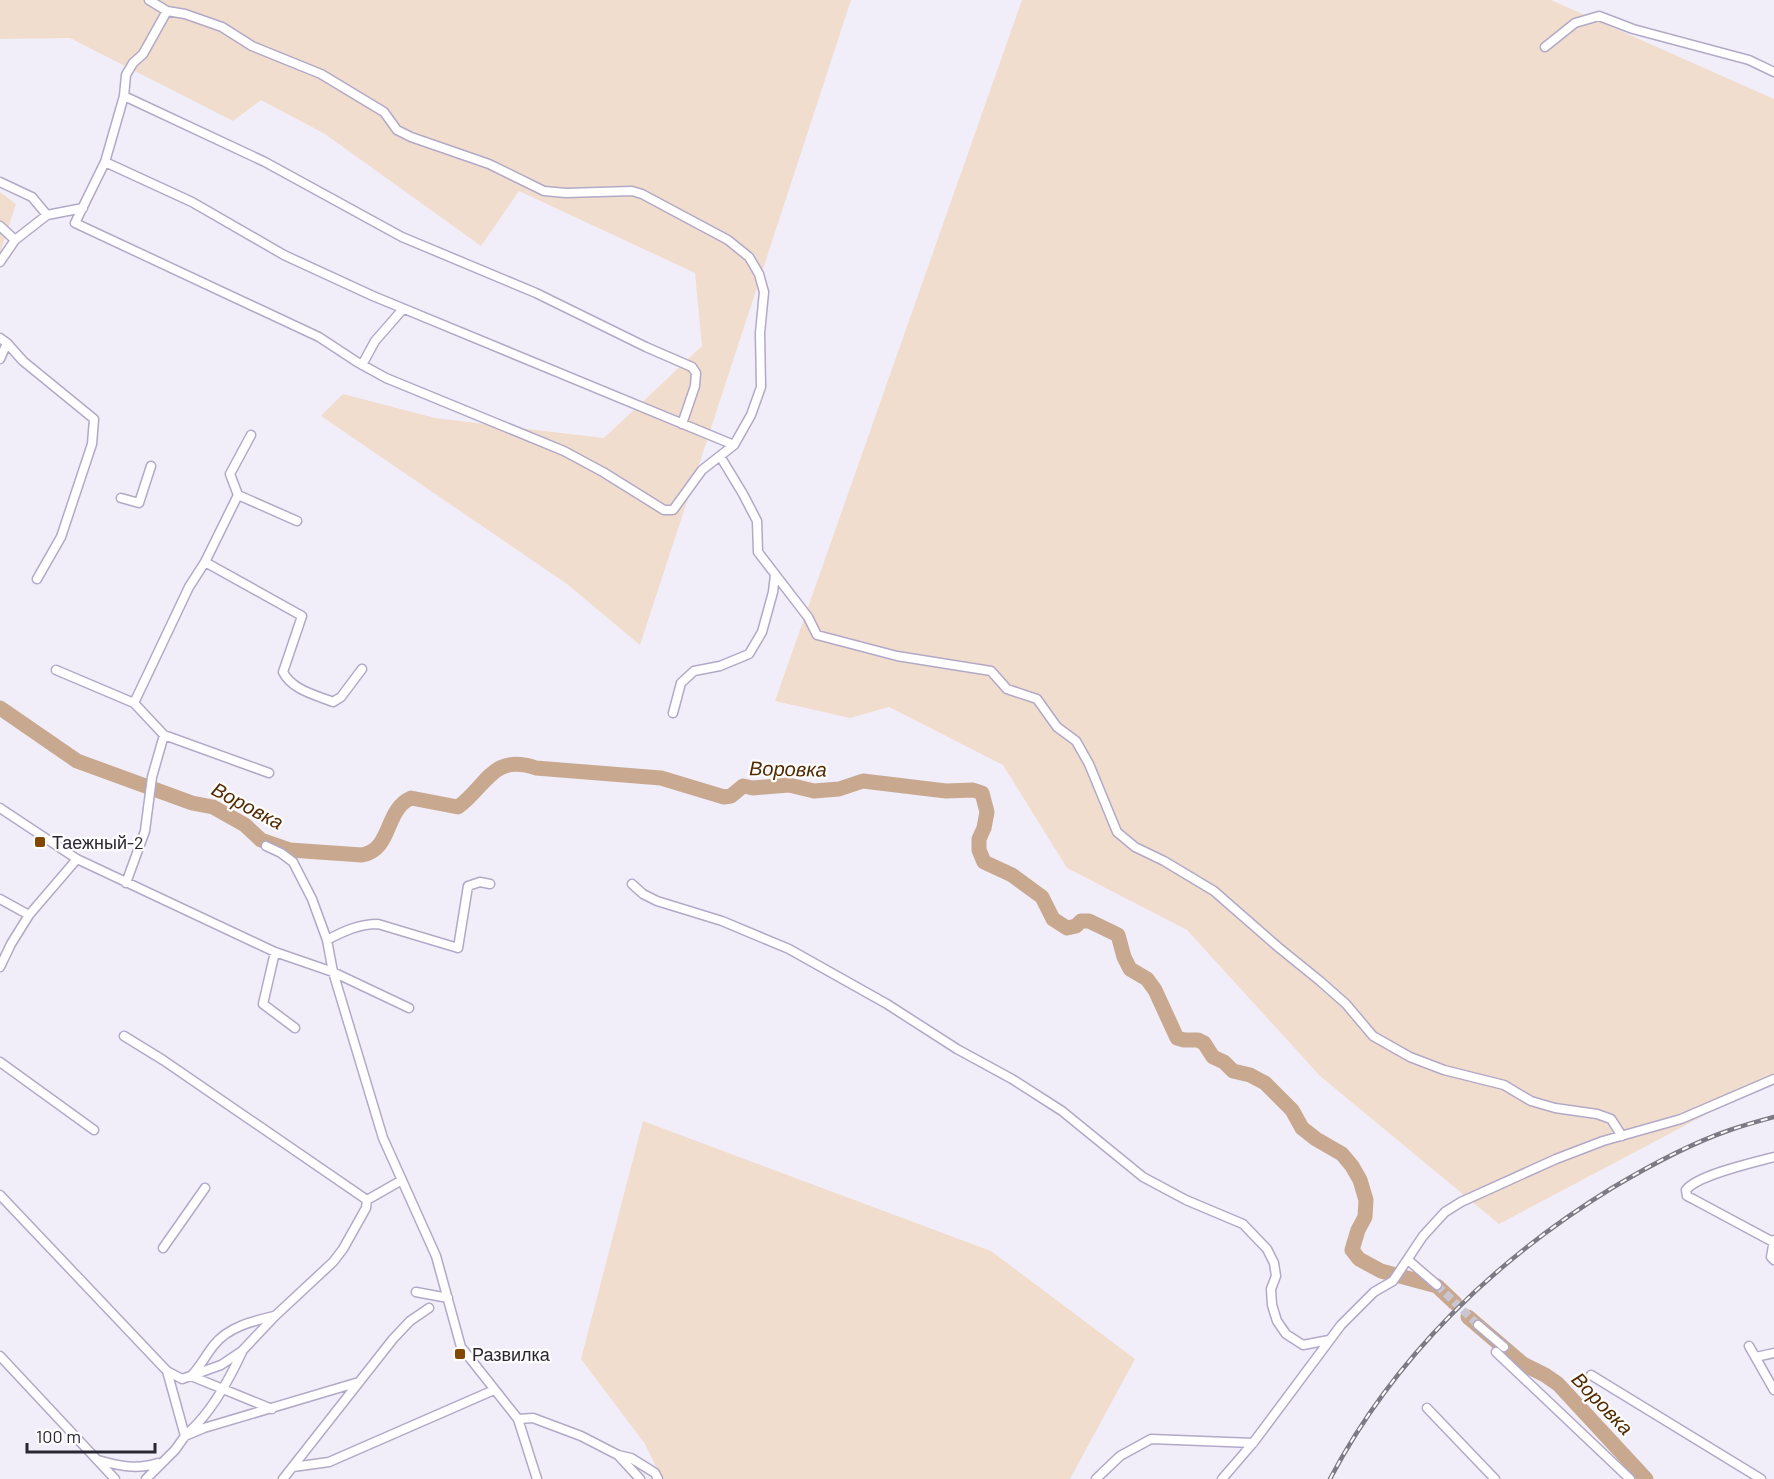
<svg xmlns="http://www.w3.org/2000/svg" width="1774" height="1479" viewBox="0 0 1774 1479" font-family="Barlow,sans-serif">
  <rect width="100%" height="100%" fill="#f1eefa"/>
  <!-- green -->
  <path fill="#f1ddcd" d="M0,0H851L640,645L567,584L321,416L343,394L435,418L604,438L702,346L695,273L519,191L481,246L325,134L261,100L233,121L70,38L0,39Z
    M1022,0H1551L1774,99V1072L1771,1080L1499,1224L1320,1076L1187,930L1067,868L1003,765L889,707L850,718L775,701Z
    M0,192L16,204L0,253Z
    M643,1121L991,1251L1135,1359L1070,1479H662L645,1444L581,1359Z"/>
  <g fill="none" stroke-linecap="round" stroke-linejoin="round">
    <!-- river -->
    <path stroke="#c8a990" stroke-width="15" d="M0,708L77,761L192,803L213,807L245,825L261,840L290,850L362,855C393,849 384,810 411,798L458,807C487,786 492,753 536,768L661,778L724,797L731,796L743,786L753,788L789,785L814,791L839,789L863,781L946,791L973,790L982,793L987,812L984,828L979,839V850L984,862L1012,875L1042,897L1053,919L1067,928L1076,926L1081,921H1089L1118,935L1124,957L1130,969L1147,979L1155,990L1177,1038L1184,1040H1198L1204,1043L1213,1057L1224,1062L1233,1071L1250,1075L1265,1083L1292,1110L1302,1128L1316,1139L1342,1154L1352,1166L1360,1180L1366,1200L1365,1217L1358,1230L1352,1250L1359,1259L1381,1271L1437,1286L1455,1303
      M1468,1317L1523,1364L1545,1375L1558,1384L1646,1479"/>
    <!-- minor-tunnel -->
    <path stroke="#c9c6d2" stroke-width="8" stroke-dasharray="8 4" stroke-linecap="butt" d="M1437,1285L1478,1325"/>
    <!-- minor casing -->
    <g stroke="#b2a9c7" stroke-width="11">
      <path id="minor" d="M149,0L167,11L185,14L222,27L252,46L321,74L384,112L397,130L411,137L489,164L544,191L566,193L632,191L642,194L728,240L749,257L759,274L764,292L760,333L761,387L751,415L734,445L702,470L673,510H664L603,472L564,451L386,378L357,362L319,337L75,223L105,162L124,96L126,75L133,63L143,54L167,11
        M1545,47L1575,23L1599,16L1633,29L1749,60L1774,72
        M124,96L265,162L402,237L536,293L646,347L692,367L696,373L695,386L682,424
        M105,162L192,202L284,255L373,296L734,445
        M0,182L32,197L47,215
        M0,226L15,240
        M0,262L15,240L47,215L83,208
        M0,338L7,343L23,361L94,419L92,444L61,537L37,579
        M0,359L7,343
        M362,365L375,341L403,309
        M720,456L743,494L757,521L758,552L808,617L817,635L897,656L991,671L1007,689L1037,699L1057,727L1076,741L1089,764L1117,832L1135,847L1164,861L1214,891L1278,947L1320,981L1346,1004L1373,1036L1410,1057L1444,1070L1504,1085L1531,1101L1555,1108L1597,1114L1611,1119L1622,1136
        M238,495L230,474L251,435
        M121,498L139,503L151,466
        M205,562L302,616L283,672C292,690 316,695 333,702L341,697L362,669
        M56,670L134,703
        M673,713L681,683L694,671L720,666L749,654L762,632L773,592L775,575
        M164,735L269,773
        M0,808L77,859L275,952L333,972L383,1138L436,1256L461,1347L518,1419L537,1479
        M266,846L281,853L293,862L312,899L327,940L333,972L409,1008
        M126,883L145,831L152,777L164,735L134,703L189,587L205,562L238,495L297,521
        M632,884L643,894L657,901L722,921L789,949L887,1004L957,1049L1012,1079L1062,1111L1143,1177L1186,1200L1243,1224L1267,1249L1274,1263L1276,1276L1271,1289L1272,1305L1277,1321L1286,1334L1303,1345L1329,1340
        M0,899L29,915
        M327,940C344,931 359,924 378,924L458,948L468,886L480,882L490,884
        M275,952L263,1004L295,1028
        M0,967L11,944L29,915L77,859
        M124,1036L163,1060L367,1200L366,1208L343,1249L333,1262L275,1316L242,1351L221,1365L182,1379L167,1371
        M0,1062L94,1130
        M0,1195L167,1371L185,1436L175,1450L146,1479
        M367,1200L402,1180
        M1774,1240L1771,1257L1774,1260
        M1773,1242L1693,1199L1687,1196L1686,1190C1697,1175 1755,1162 1774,1157
        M163,1248L205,1188
        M1408,1260L1437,1285
        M416,1292L448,1298
        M1478,1325L1504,1347
        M1749,1346L1774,1390
        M1496,1352L1630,1479
        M0,1356L115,1479
        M1756,1357L1774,1353
        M1591,1375L1761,1479
        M1427,1408L1495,1479
        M272,1409L191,1376C201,1366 205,1356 214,1345C228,1327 253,1321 274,1316
        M518,1419L533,1418L581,1436L618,1455L631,1458L655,1473L658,1479
        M190,1431C212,1411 229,1380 242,1352
        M185,1436L204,1428L359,1382
        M618,1455L640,1479
        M98,1460C119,1466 137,1470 158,1463
        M293,1467L329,1462L494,1390
        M283,1479L393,1339L410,1321L429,1308
        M1096,1479L1120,1456L1151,1439L1253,1443
        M1222,1479L1253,1443L1341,1325L1374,1292L1393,1281L1423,1236L1445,1212L1461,1202L1556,1159L1603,1141L1681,1119L1774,1079"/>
    </g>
    <!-- minor -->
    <use href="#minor" stroke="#fff" stroke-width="8"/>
    <!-- rail casing -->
    <g stroke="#7d7985" stroke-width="4.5">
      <path id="rail" d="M1330,1479C1394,1357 1496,1259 1612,1188C1649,1166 1689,1144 1730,1130C1745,1125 1759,1121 1774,1117"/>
    </g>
    <!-- rail -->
    <use href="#rail" stroke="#fdfdfd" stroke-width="2" stroke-dasharray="7" stroke-linecap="butt"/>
  </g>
  <!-- markers -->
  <g fill="#834800" stroke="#fdfdfd" stroke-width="2">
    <rect x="34" y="836" width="12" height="12" rx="3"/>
    <rect x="454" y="1348" width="12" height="12" rx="3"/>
  </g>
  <g text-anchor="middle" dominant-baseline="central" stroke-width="4.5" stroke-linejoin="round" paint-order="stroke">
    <!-- poi labels -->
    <g font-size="18" fill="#2a2632" stroke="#fdfdfd" text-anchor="start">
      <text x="52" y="842">Таежный-2</text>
      <text x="472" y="1354">Развилка</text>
    </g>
    <!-- water labels -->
    <g font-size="20" font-style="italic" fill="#522a00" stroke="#fdfdfd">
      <text transform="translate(788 768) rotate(1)">Воровка</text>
      <text transform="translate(248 805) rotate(28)">Воровка</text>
      <text transform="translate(1603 1403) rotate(46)">Воровка</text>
    </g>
  </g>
  <!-- scale -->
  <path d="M27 1443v9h128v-9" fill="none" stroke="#2a2632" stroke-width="3"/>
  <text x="36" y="1443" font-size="18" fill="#2a2632" stroke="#fdfdfd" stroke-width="4.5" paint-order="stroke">100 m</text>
</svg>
